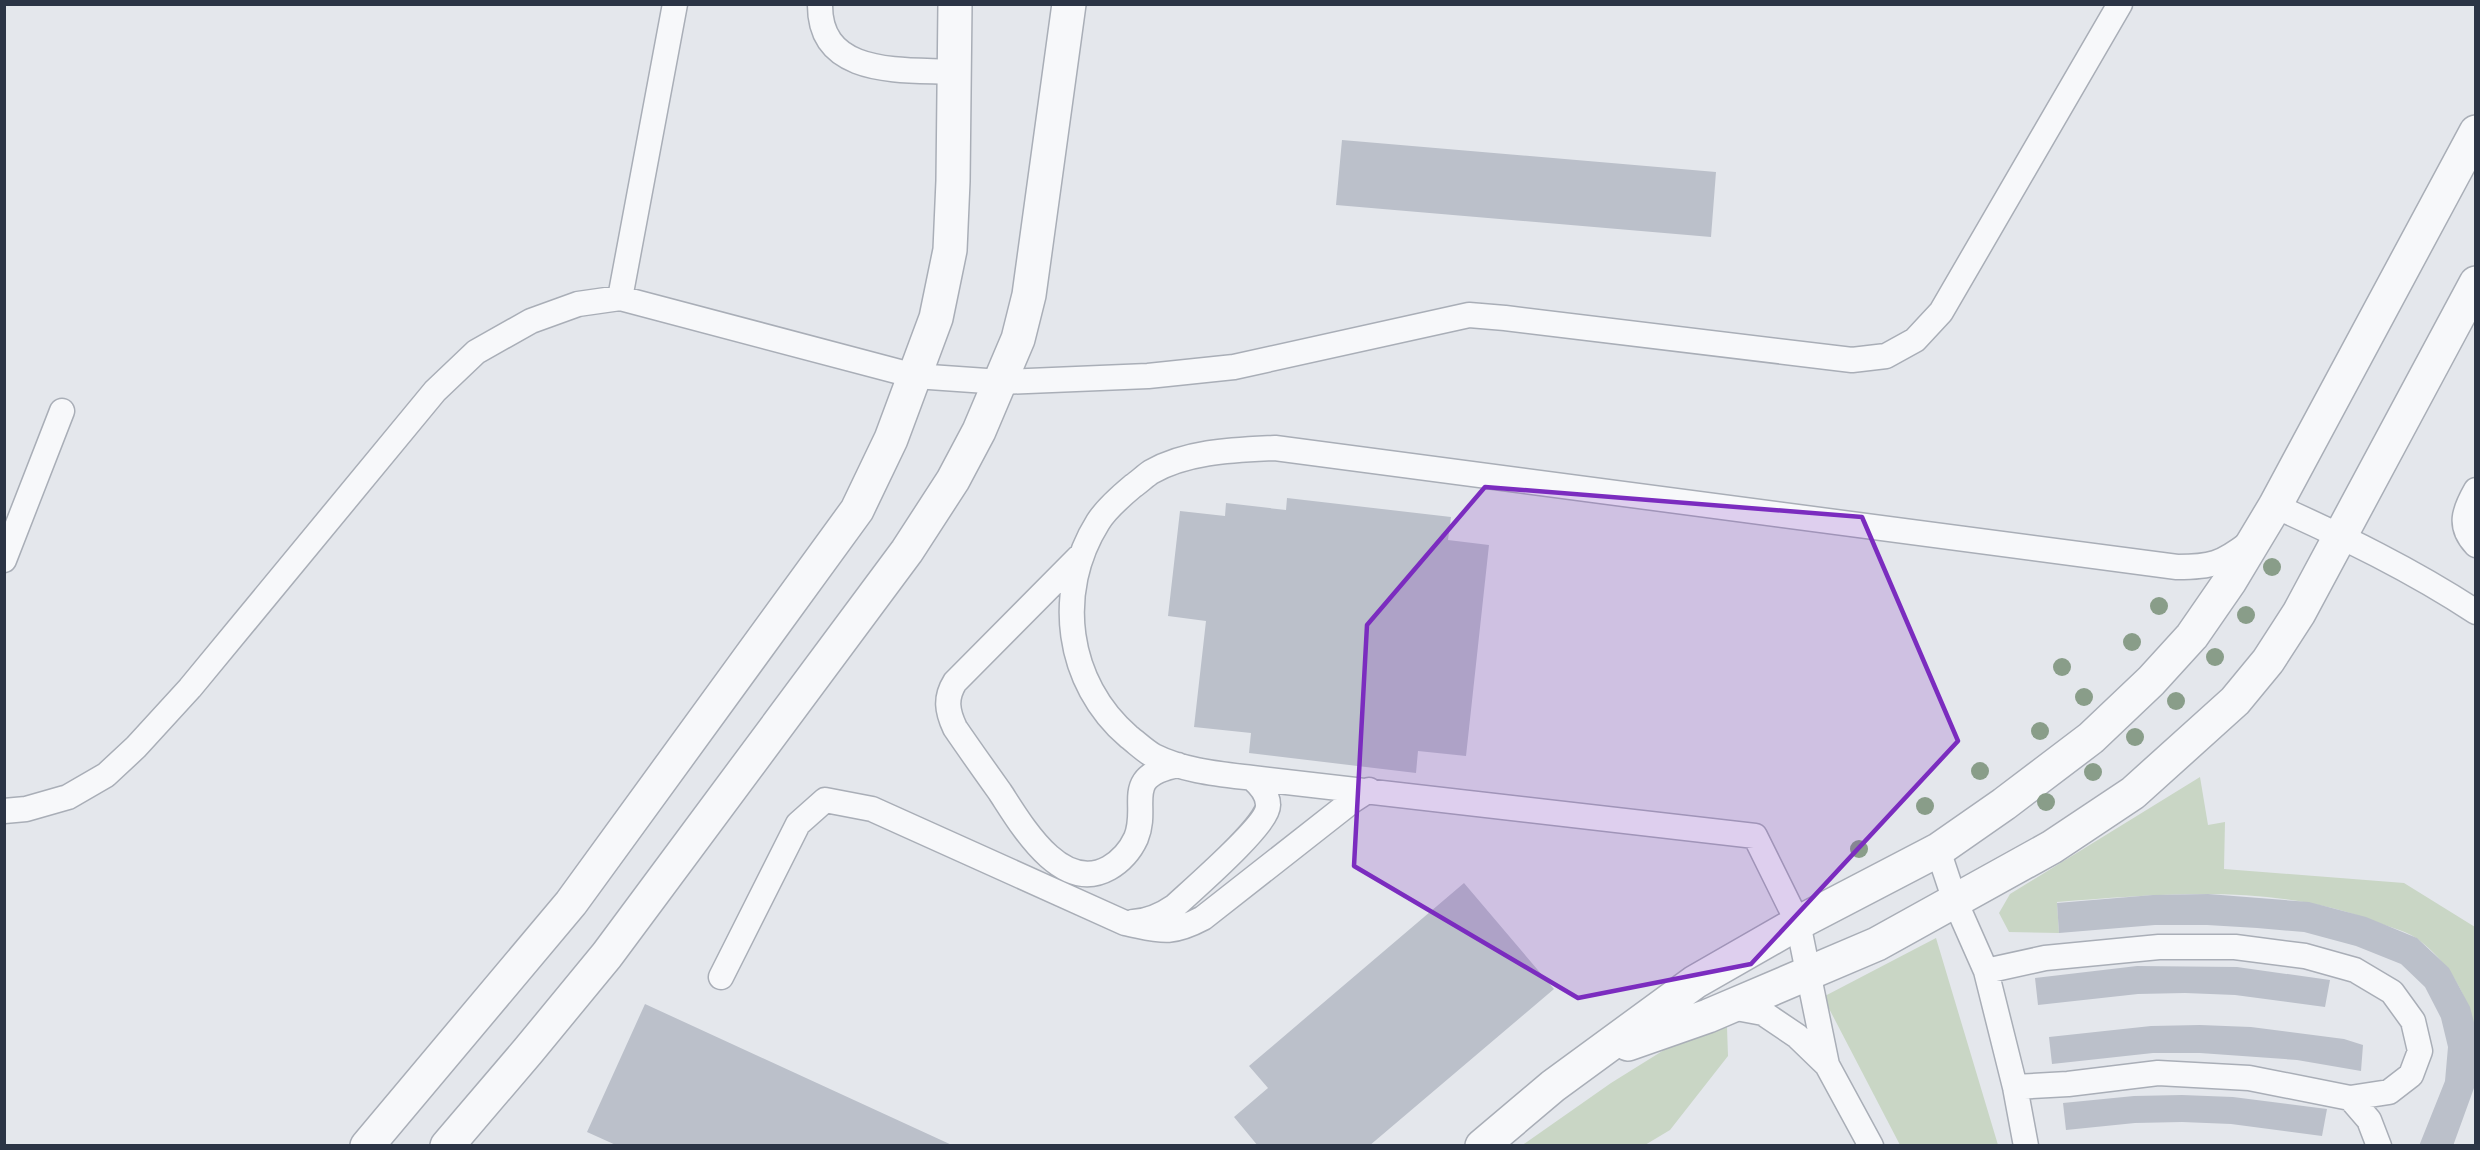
<svg xmlns="http://www.w3.org/2000/svg" width="2480" height="1150" viewBox="0 0 2480 1150" font-family="Mulish,sans-serif">
  <rect width="100%" height="100%" fill="#e4e7ec"/>
  <!-- green -->
  <path fill="#c9d6c5" d="M2200,777L2208,825L2225,822L2224,869L2404,883L2475,927V1030C2467,994 2449,963 2419,940C2409,932 2393,928 2381,924C2279,882 2164,894 2057,902L2059,933L2009,932L1999,913L2010,894Z
    M1936,938L1998,1145H1900L1823,997Z
    M1727,1027L1728,1056L1670,1130L1645,1145L1521,1146L1611,1083L1680,1040Z"/>
  <!-- building -->
  <path fill="#bbc0ca" d="M1342,140L1716,172L1711,237L1336,205Z
    M1287,498L1451,517L1448,540L1489,545L1466,756L1418,751L1416,773L1249,753L1251,733L1194,727L1206,621L1168,616L1180,511L1225,516L1226,503L1286,510Z
    M1464,883L1554,989L1369,1146H1258L1234,1117L1268,1088L1249,1066Z
    M2208,894L2309,902L2366,917L2417,938L2449,968L2470,1007L2476,1030L2474,1088L2453,1146H2419L2445,1081L2448,1047L2441,1018L2425,987L2401,964L2356,946L2304,932L2257,928L2207,925H2155L2059,933L2057,903L2153,895Z
    M2137,966L2237,967L2330,980L2325,1007L2235,995L2185,993L2138,994L2038,1005L2035,978Z
    M645,1004L954,1146H618L587,1132Z
    M2200,1025L2251,1027L2344,1039L2363,1045L2361,1071L2297,1060L2200,1053H2153L2052,1064L2049,1037L2151,1026Z
    M2182,1095L2233,1097L2327,1109L2322,1136L2231,1124L2182,1122L2135,1123L2066,1130L2063,1103L2134,1096Z"/>
  <g fill="none" stroke-linecap="round" stroke-linejoin="round">
    <!-- service casing -->
    <g stroke="#a9aeb7" stroke-width="27">
      <path id="service" d="M820,4C819,78 903,69 954,72
        M620,298L675,4
        M2476,490C2464,511 2458,526 2476,545
        M2275,506C2344,537 2412,570 2476,612
        M1079,557L955,682C945,698 947,711 955,728C970,750 985,771 1000,792C1021,824 1061,895 1109,868C1121,861 1130,851 1136,838C1150,804 1120,777 1178,765
        M4,560L62,411
        M4,811L26,809L68,797L106,775L136,747L190,688L435,391L476,352L531,321L578,304L620,298L915,376L1001,382L1148,376L1234,367L1469,315L1505,318L1852,360L1886,356L1915,340L1941,312L2120,4
        M1938,850L1955,901L1986,971L2015,1087L2026,1146
        M1133,922C1149,921 1162,915 1175,906C1192,890 1269,824 1268,805C1268,794 1260,785 1252,778
        M1986,971L2045,958L2159,947H2235L2305,956L2355,970L2392,992L2413,1021L2420,1051L2411,1075L2389,1092L2350,1098L2249,1078L2158,1073L2068,1084L2015,1087
        M721,977L798,824L825,800L872,809L1125,923C1160,930 1169,936 1203,918L1352,801L1369,790
        M1731,1007L1763,1013L1797,1036L1827,1065
        M2350,1098L2369,1120L2379,1146
        M1871,1146L1827,1065L1798,923L1755,836L1252,778C1219,774 1184,771 1154,756C1145,751 1137,743 1129,737C1066,683 1054,592 1098,522C1106,509 1121,496 1133,486C1139,482 1145,476 1151,472C1188,451 1234,450 1275,448L2177,567C2212,567 2221,564 2249,543"/>
    </g>
    <!-- minor casing -->
    <g stroke="#a9aeb7" stroke-width="36">
      <path id="minor" d="M1628,1044L1708,1016L1877,944L2052,847L2133,793L2235,701L2268,661L2299,613L2476,283
        M367,1146L571,903L857,510L891,439L936,318L950,250L953,181L955,4
        M447,1146L528,1051L607,955L907,551L953,480L979,431L1018,339L1029,295L1069,4
        M1482,1146L1553,1086L1695,982L1798,923L1938,850L2004,804L2091,738L2151,681L2192,636L2230,581L2275,506L2476,132"/>
    </g>
    <!-- service -->
    <use href="#service" stroke="#f7f8fa" stroke-width="24"/>
    <!-- minor -->
    <use href="#minor" stroke="#f7f8fa" stroke-width="33"/>
  </g>
  <!-- trees -->
  <g fill="#899d89">
    <circle cx="2272" cy="567" r="9"/>
    <circle cx="2159" cy="606" r="9"/>
    <circle cx="2246" cy="615" r="9"/>
    <circle cx="2132" cy="642" r="9"/>
    <circle cx="2215" cy="657" r="9"/>
    <circle cx="2062" cy="667" r="9"/>
    <circle cx="2084" cy="697" r="9"/>
    <circle cx="2176" cy="701" r="9"/>
    <circle cx="2040" cy="731" r="9"/>
    <circle cx="2135" cy="737" r="9"/>
    <circle cx="1980" cy="771" r="9"/>
    <circle cx="2093" cy="772" r="9"/>
    <circle cx="2046" cy="802" r="9"/>
    <circle cx="1925" cy="806" r="9"/>
    <circle cx="1859" cy="849" r="9"/>
  </g>
  <!-- marked area -->
  <path fill="#7b2cbf" fill-opacity="0.2" stroke="#7b2cbf" stroke-width="4.5" stroke-linejoin="round" d="M1485,487L1862,517L1958,741L1751,964L1578,998L1354,866L1367,625Z"/>
  <!-- border -->
  <rect width="2480" height="1150" fill="none" stroke="#2b3445" stroke-width="12"/>
</svg>
